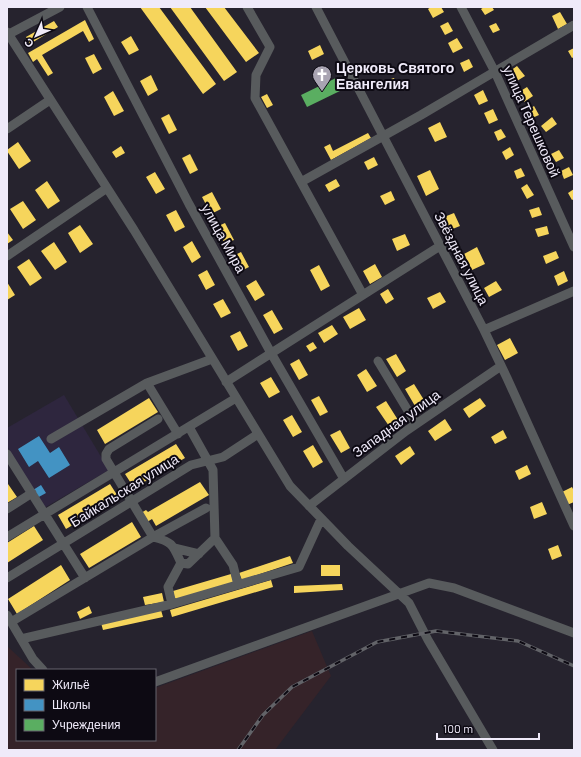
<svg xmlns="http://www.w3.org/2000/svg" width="581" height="757" viewBox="0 0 581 757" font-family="Barlow,sans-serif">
  <rect width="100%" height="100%" fill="#26232e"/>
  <!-- industrial -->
  <path fill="#352329" d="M312,631L331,676L275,750H7V646L33,670H17V740H155V688Z"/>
  <!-- built -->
  <path fill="#2e263e" d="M64,395L109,470L44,508L7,446V428Z"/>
  <!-- homes -->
  <path fill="#f6d55c" d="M140,7H159L216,84L203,94Z
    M170,7H190L237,72L224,81Z
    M205,7H224L259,53L246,62Z
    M431,7H441L444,12L433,18L428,9Z
    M484,7H492L494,10L485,15L481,9Z
    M560,12L567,24L558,29L552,16Z
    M85,20L94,39L89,42L83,31L42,55L53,73L48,76L37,59L33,62L28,53Z
    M54,21L58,27L30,44L26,37Z
    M448,22L453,31L445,35L440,26Z
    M496,23L500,30L493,33L489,26Z
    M131,36L139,50L129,55L121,42Z
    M457,38L463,48L453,53L448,43Z
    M320,45L324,54L312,60L308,51Z
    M574,48V57L572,58L568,51Z
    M94,54L102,69L93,74L85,58Z
    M469,59L473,67L464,72L460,63Z
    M517,66L525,76L517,81L510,71Z
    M151,75L158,90L148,96L140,81Z
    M394,78L397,86L389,90L385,81Z
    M527,87L533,96L524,102L519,92Z
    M483,90L488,101L479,105L474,95Z
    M113,91L124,111L114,116L104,97Z
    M267,94L273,105L267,108L261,97Z
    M534,106L539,115L530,119L526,111Z
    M493,109L498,120L489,124L484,113Z
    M169,114L177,130L169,134L161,118Z
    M552,117L557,124L546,132L541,126Z
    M440,122L447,137L435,142L428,128Z
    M501,129L506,137L498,141L494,132Z
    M368,133L371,138L331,160L324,147L330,144L333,151Z
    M18,142L31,161L19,169L7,151V150Z
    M121,146L125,153L116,158L112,152Z
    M510,147L514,155L506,160L502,152Z
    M559,150L564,158L556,162L551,154Z
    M190,154L198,170L190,174L182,158Z
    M374,157L378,165L368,170L364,162Z
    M569,167L573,175L564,179L561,171Z
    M521,168L525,176L517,179L514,171Z
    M430,170L439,189L426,196L417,176Z
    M155,172L165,189L156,194L146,177Z
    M336,179L340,186L329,192L325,185Z
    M47,181L60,201L48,209L35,190Z
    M527,184L534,195L527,199L521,188Z
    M574,189V199L572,200L568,193Z
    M391,191L395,200L385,205L380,196Z
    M212,192L221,209L211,214L202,197Z
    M23,201L36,220L23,229L10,209Z
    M539,207L542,215L532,218L529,210Z
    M176,210L185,227L175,232L166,215Z
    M454,213L460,226L445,232L439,219Z
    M225,223L234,240L225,244L216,227Z
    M80,225L93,244L80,253L68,233Z
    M547,226L549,234L538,237L535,229Z
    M7,232L13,240L7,244Z
    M405,234L410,245L397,251L392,239Z
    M192,241L201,257L192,263L183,247Z
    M54,242L67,262L55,270L41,251Z
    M477,247L485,264L472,270L464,254Z
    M556,251L559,258L546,264L543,256Z
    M241,252L249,267L239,272L231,257Z
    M29,259L42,278L30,286L17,267Z
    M375,264L382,277L370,284L363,271Z
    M319,265L330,286L321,291L310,270Z
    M207,270L215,285L206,290L198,275Z
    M564,271L568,281L558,286L554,276Z
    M256,280L265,295L255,301L246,286Z
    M496,281L502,290L489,297L484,288Z
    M7,282L15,295L7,300Z
    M388,289L394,299L386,304L380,294Z
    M440,292L446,302L433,309L427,298Z
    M223,299L231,313L221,318L213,304Z
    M359,308L366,320L350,329L343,317Z
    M272,310L283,329L274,334L263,315Z
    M332,325L338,334L324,343L318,333Z
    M240,331L248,346L238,351L230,336Z
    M510,338L518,353L505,360L497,345Z
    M313,342L317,348L310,352L306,346Z
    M396,354L406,371L397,377L386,359Z
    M299,359L308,375L299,380L290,364Z
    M366,369L377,386L367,392L357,375Z
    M271,377L280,392L269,398L260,383Z
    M414,384L424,400L415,406L405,389Z
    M319,396L328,412L320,416L311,400Z
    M149,398L158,412L105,444L97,430Z
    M480,398L486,406L469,418L463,409Z
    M386,401L398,420L389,426L376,407Z
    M292,415L302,432L293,437L283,420Z
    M445,419L452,430L435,441L428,431Z
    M340,430L350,448L341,453L330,435Z
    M503,430L507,438L495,444L491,437Z
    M176,444L185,458L134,488L125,474Z
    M313,445L323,462L313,468L303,451Z
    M410,446L415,454L401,465L395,456Z
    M527,465L531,474L519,480L515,471Z
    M200,482L209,495L156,526L152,519L147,522L141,513L146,510L148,512Z
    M7,484H8L17,497L7,503Z
    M110,484L119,498L66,529L58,515Z
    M572,487L574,491V502L567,505L562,492Z
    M542,502L547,514L534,519L530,507Z
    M132,522L141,537L89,568L80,554Z
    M34,526L43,540L7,563V543Z
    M558,545L562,556L552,560L548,549Z
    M290,556L293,563L242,580L239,573Z
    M61,565L70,580L17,614L8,599Z
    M321,565H340V576H321Z
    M231,574L234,583L175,600L173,591Z
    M271,580L273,587L172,617L170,610Z
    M342,584L343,590L294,593V586Z
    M162,593L164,602L145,605L143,597Z
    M89,606L92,613L80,619L77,612Z
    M161,610L163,617L103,630L101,623Z"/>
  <!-- schools -->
  <path fill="#4393c3" d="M39,436L50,453L59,447L70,465L49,478L38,461L29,467L18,449Z
    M41,485L46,493L37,498L33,490Z"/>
  <!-- public -->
  <path fill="#5aae61" d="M336,78L342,90L307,107L301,95Z"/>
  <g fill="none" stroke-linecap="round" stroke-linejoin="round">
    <!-- minor -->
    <path stroke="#585b5d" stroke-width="9" d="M87,7L189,204L271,353L344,479
      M247,7L270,47L256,75L255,98L363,295
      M316,7L484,330L507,378L574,526
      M461,7L495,72L574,247
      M7,32L134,230L290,486L348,546L409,603L428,640L493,750
      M9,34L60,7
      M7,129L50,100
      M301,182L421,115L574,25
      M7,256L107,188
      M484,330L574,291
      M378,361L416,424
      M226,382L440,246
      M147,383L178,434
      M189,427L213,470L215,538L233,565L238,585
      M51,439L147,383L212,359
      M7,454L85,578
      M309,506L406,431L501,366
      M7,509L32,493
      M7,537L236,398
      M174,548L199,554
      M181,563L188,564L215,538
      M7,578L191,465L223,457L258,434
      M172,604L299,567L321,519
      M7,615L33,659L43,670
      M11,622L153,537L206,508
      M21,639L172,604L168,587L181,563C173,545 173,542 153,537L106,459V454L109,449L158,419
      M155,682L429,583L454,588L574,633"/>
    <!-- rail casing -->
    <g stroke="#626368" stroke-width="3.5">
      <path id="rail" d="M238,750L263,715L292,687L377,642L436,631L518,641L574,666"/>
    </g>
    <!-- rail -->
    <use href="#rail" stroke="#0d0a13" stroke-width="2" stroke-dasharray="6" stroke-linecap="butt"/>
  </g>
  <!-- icons -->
  <defs>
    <g id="church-pin" transform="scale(1)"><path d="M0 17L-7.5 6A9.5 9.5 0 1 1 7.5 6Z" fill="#a9a4b2" stroke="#0d0a13"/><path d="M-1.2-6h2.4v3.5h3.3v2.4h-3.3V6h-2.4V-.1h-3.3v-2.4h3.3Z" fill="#fff"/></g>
  </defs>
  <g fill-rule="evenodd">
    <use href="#church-pin" x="322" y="75"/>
  </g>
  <g text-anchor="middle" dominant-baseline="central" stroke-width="4" stroke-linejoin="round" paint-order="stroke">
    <!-- poi labels -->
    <g font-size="14" font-weight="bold" fill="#efeaf9" stroke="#0d0a13" text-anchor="start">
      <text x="336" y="67">Церковь Святого<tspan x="336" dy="16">Евангелия</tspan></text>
    </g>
    <!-- street labels -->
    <g font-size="14" fill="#efeaf9" stroke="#0d0a13">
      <text transform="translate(532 121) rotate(66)">улица Терешковой</text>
      <text transform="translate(224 238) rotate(61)">улица Мира</text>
      <text transform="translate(462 258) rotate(63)">Звёздная улица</text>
      <text transform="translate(396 423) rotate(-36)">Западная улица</text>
      <text transform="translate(124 490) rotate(-32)">Байкальская улица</text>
    </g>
  </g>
  <!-- border -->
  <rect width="581" height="757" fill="none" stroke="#efeaf9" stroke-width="16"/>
  <!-- legend -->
  <rect x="16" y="669" width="140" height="72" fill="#0d0a13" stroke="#67646f"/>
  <rect x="24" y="679" width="20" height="12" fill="#f6d55c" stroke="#67646f"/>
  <text x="52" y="689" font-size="12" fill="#efeaf9">Жильё</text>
  <rect x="24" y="699" width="20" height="12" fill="#4393c3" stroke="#67646f"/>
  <text x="52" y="709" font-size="12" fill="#efeaf9">Школы</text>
  <rect x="24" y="719" width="20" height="12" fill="#5aae61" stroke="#67646f"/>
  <text x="52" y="729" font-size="12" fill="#efeaf9">Учреждения</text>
  <!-- north arrow -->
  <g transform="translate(36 36) rotate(225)" stroke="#0d0a13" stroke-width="3" paint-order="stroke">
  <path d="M0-3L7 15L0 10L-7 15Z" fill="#efeaf9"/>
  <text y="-6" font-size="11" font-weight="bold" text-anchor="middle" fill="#efeaf9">С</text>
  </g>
  <!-- scale -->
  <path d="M437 733v6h102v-6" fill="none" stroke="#efeaf9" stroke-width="2"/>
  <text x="443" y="733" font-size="12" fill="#efeaf9" stroke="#0d0a13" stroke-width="3" paint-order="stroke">100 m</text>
</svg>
